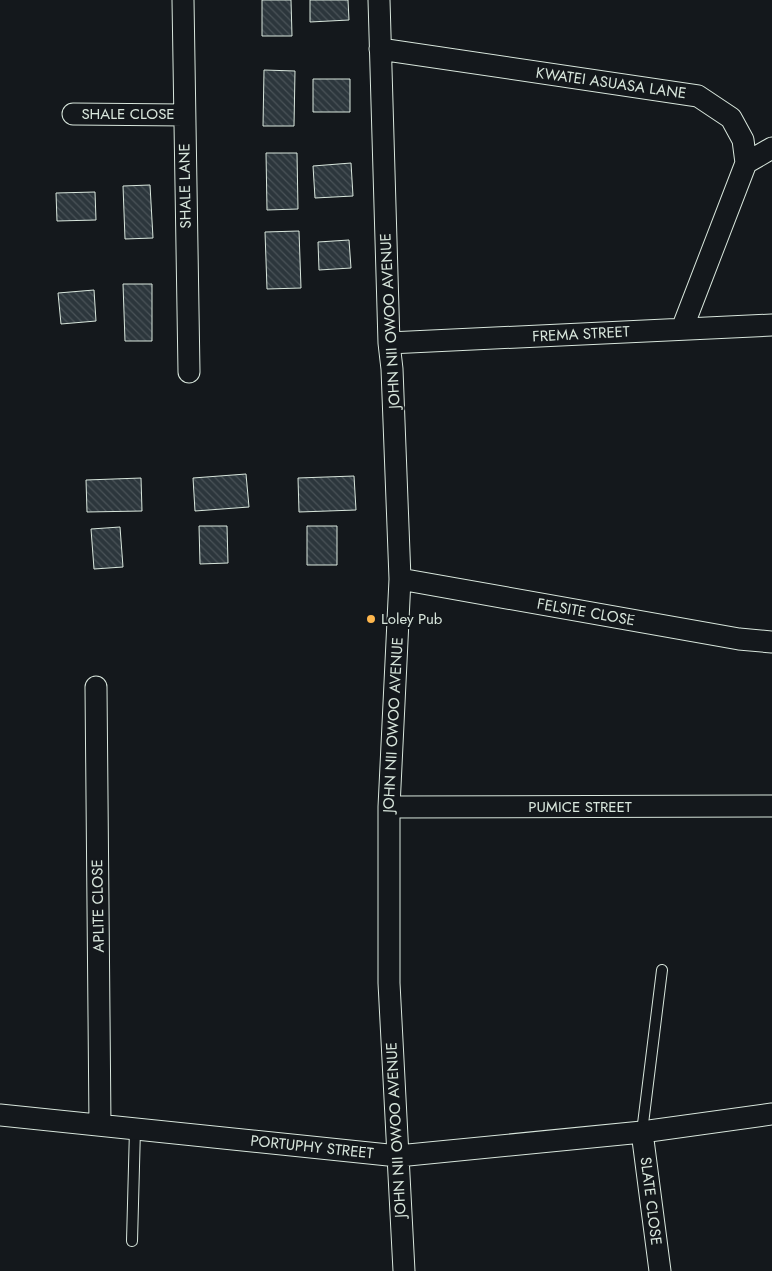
<svg xmlns="http://www.w3.org/2000/svg" width="772" height="1271" viewBox="0 0 772 1271" font-family="Jost,sans-serif">
  <defs>
    <pattern id="building-back-hatch" width="6" height="6" patternUnits="userSpaceOnUse" patternTransform="scale(1.25)"><rect width="6" height="6" fill="#2c363c"/><path d="M-1 5l2 2M0 0l6 6M5-1l2 2" fill="none" stroke="#4a5358"/></pattern>
  </defs>
  <rect width="100%" height="100%" fill="#14181c"/>
  <!-- building -->
  <path fill="url(#building-back-hatch)" stroke="#d8e6dc" d="M262,0H291L292,36H262Z
    M310,0H348L349,20L310,22Z
    M264,70L295,71L294,126H263Z
    M313,79H350V112H313Z
    M266,153H297L298,209L267,210Z
    M351,163L353,196L315,198L313,166Z
    M150,185L153,238L125,239L123,186Z
    M95,192L96,220L57,221L56,193Z
    M299,231L301,288L267,289L265,232Z
    M349,240L351,268L319,270L318,242Z
    M123,284H152V341H125Z
    M94,290L96,321L61,324L58,293Z
    M246,474L249,507L195,511L193,478Z
    M354,476L356,510L299,512L298,478Z
    M141,478L142,511L87,512L86,480Z
    M199,526H227L228,563L200,564Z
    M307,526H337V565H307Z
    M120,527L123,567L94,569L91,529Z"/>
  <g fill="none" stroke-linecap="round" stroke-linejoin="round">
    <!-- lane casing -->
    <g stroke="#d8e6dc" stroke-width="12">
      <path id="lane" d="M642,1132L662,970
        M132,1241L135,1129"/>
    </g>
    <!-- street casing -->
    <g stroke="#d8e6dc" stroke-width="23">
      <path id="street" d="M183,0L189,372
        M379,0L389,343L392,369L400,579L389,807V983L404,1271
        M380,49L698,96L731,118L743,140L746,163L682,329
        M73,114L184,115
        M746,163L772,148
        M389,343L772,325
        M400,579L739,639L772,642
        M96,687L100,1125
        M389,807L772,806
        M0,1115L398,1156L642,1132L772,1114
        M642,1132L660,1271"/>
    </g>
    <!-- lane -->
    <use href="#lane" stroke="#14181c" stroke-width="10"/>
    <!-- street -->
    <use href="#street" stroke="#14181c" stroke-width="21"/>
  </g>
  <!-- markers -->
  <circle fill="#ffb74d" stroke="#14181c" stroke-width="2" cx="371" cy="619" r="5"/>
  <g text-anchor="middle" dominant-baseline="central" stroke-width="4" stroke-linejoin="round" paint-order="stroke">
    <!-- street labels -->
    <g font-size="15" fill="#d8e6dc" stroke="#14181c">
      <text transform="translate(611 83) rotate(8)">KWATEI ASUASA LANE</text>
      <text x="128" y="114">SHALE CLOSE</text>
      <text transform="translate(185 186) rotate(-91)">SHALE LANE</text>
      <text transform="translate(390 321) rotate(-93)">JOHN NII OWOO AVENUE</text>
      <text transform="translate(581 334) rotate(-3)">FREMA STREET</text>
      <text transform="translate(586 612) rotate(10)">FELSITE CLOSE</text>
      <text transform="translate(393 725) rotate(-87)">JOHN NII OWOO AVENUE</text>
      <text x="580" y="807">PUMICE STREET</text>
      <text transform="translate(98 906) rotate(-91)">APLITE CLOSE</text>
      <text transform="translate(396 1130) rotate(-93)">JOHN NII OWOO AVENUE</text>
      <text transform="translate(312 1147) rotate(6)">PORTUPHY STREET</text>
      <text transform="translate(651 1201) rotate(83)">SLATE CLOSE</text>
    </g>
    <!-- poi labels -->
    <g font-size="15" fill="#d8e6dc" stroke="#14181c" text-anchor="start">
      <text x="381" y="619">Loley Pub</text>
    </g>
  </g>
</svg>
